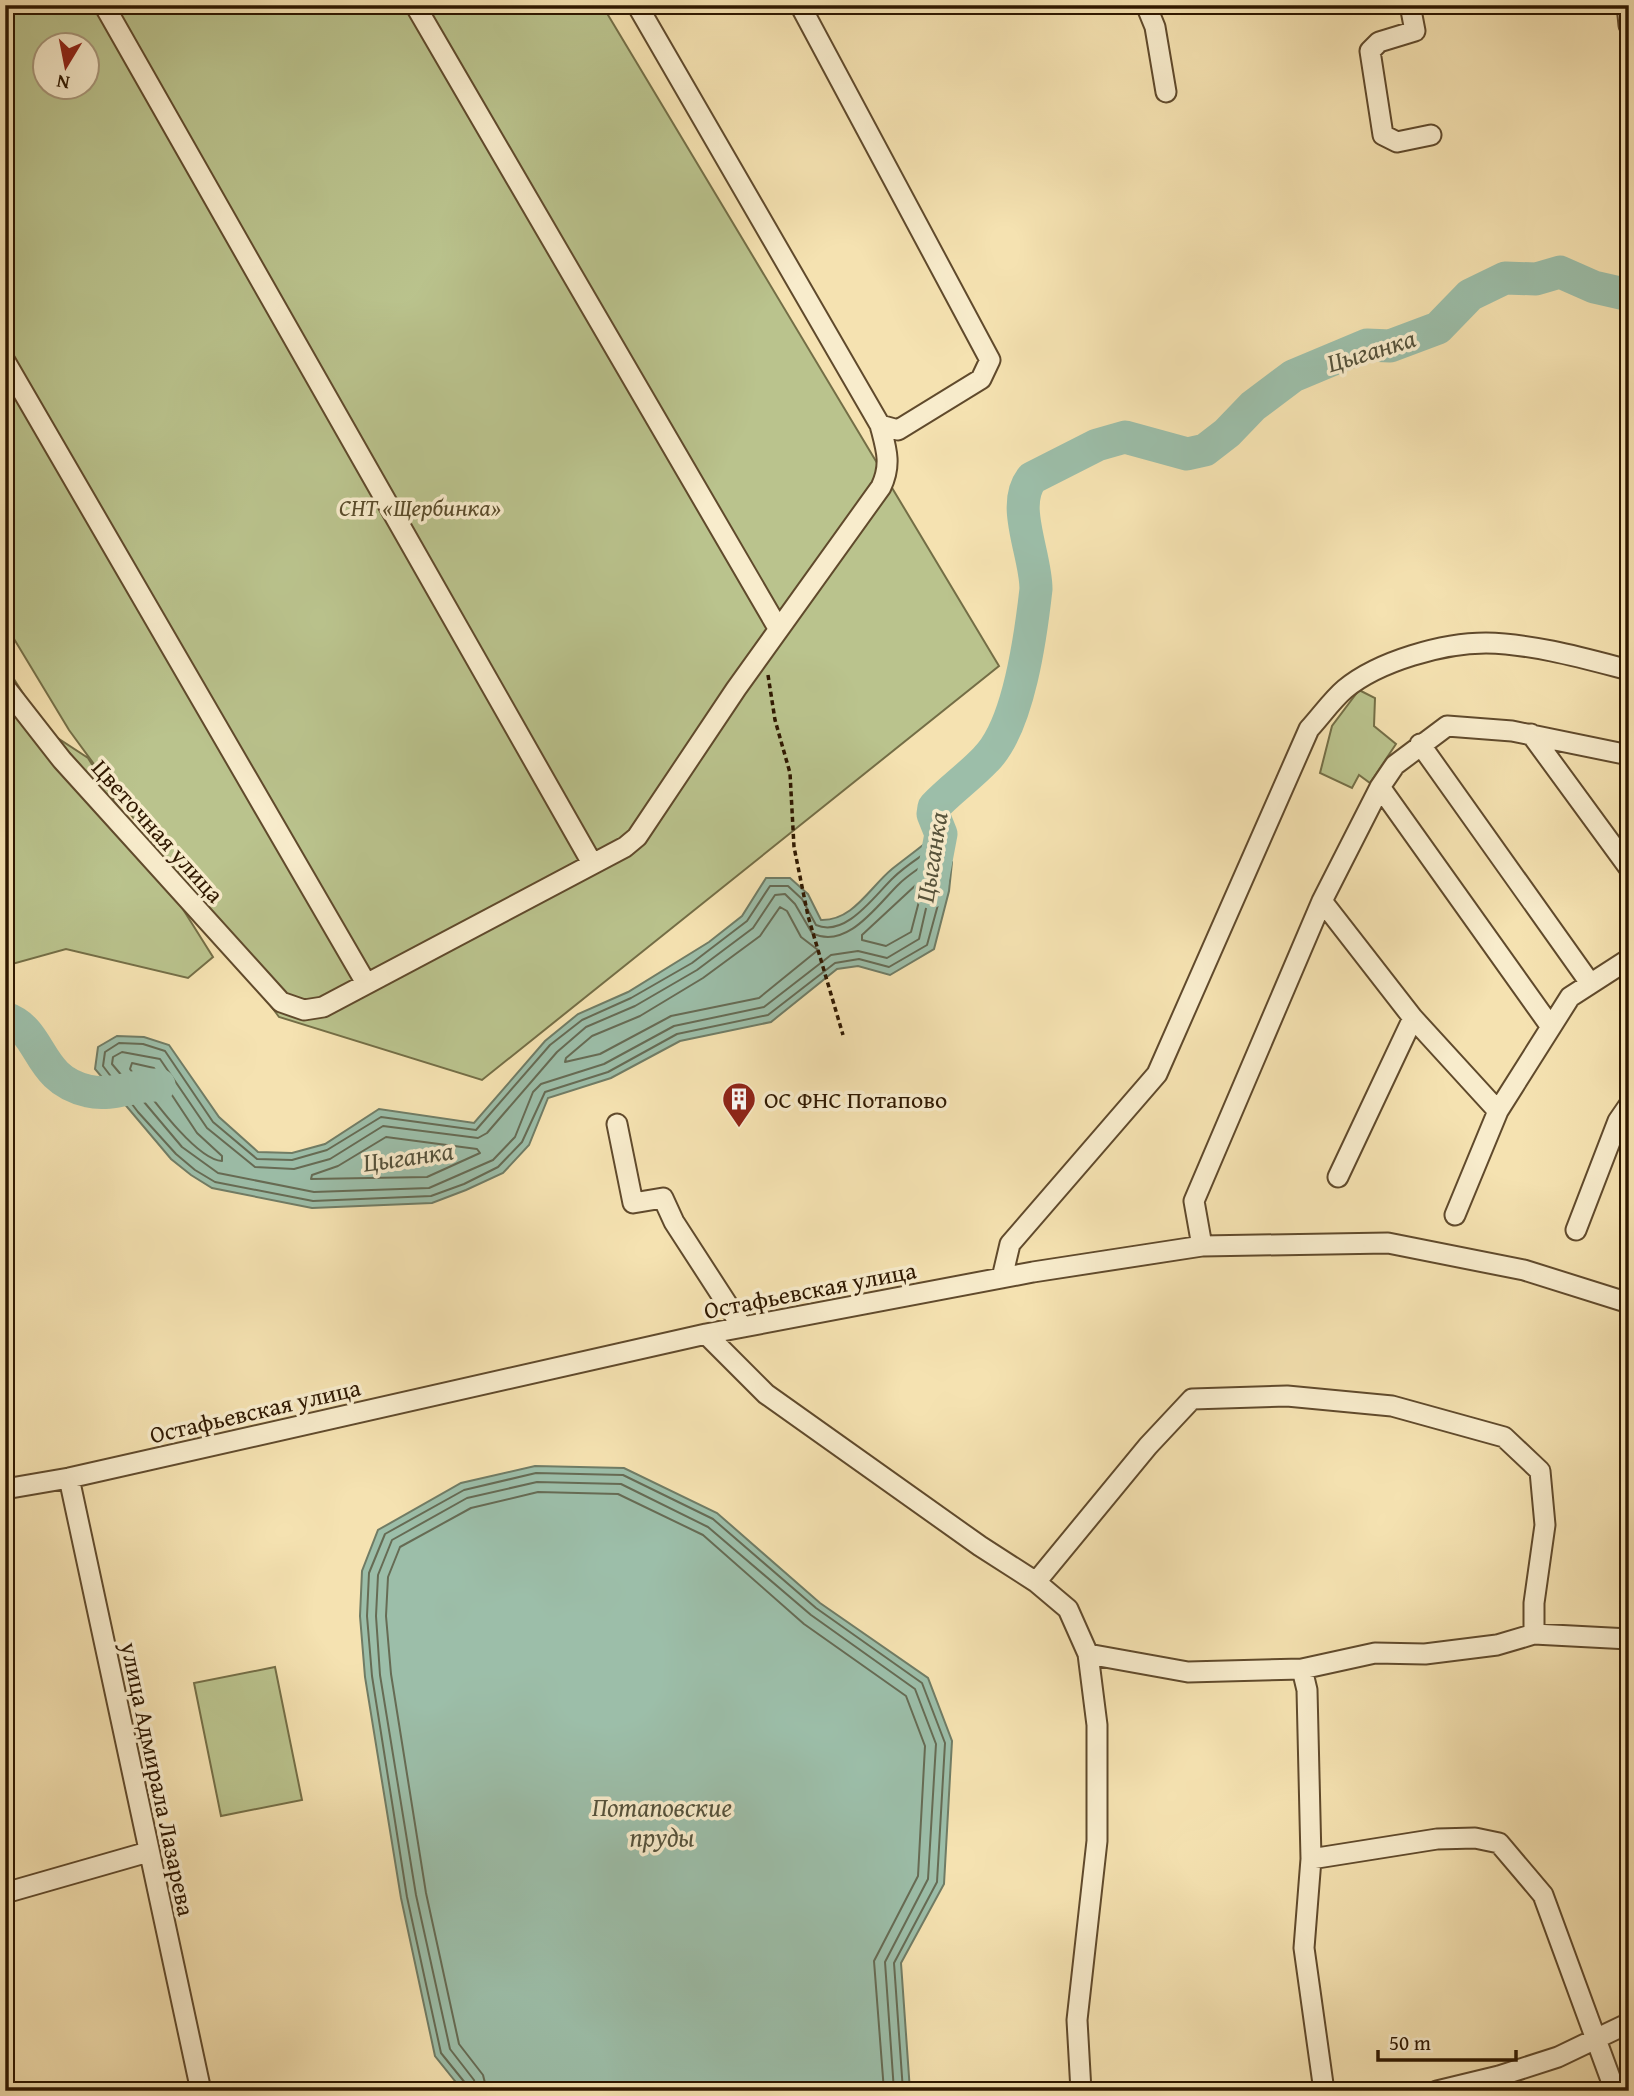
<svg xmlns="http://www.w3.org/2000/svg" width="1634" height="2096" viewBox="0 0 1634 2096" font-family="'Gentium Book Plus',serif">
  <rect width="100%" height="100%" fill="#f5e2b1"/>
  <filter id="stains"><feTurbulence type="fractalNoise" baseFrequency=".00286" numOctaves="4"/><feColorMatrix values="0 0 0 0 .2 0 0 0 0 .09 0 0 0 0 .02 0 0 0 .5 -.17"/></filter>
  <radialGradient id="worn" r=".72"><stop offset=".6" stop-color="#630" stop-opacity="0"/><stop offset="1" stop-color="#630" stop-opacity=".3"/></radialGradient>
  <!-- green -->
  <path fill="#bac38d" stroke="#746e46" stroke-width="2" fill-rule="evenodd" d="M5,5H602L999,666L482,1080L279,1017L69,730L5,624ZM46,46H88V88H46Z
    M5,665L47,731L88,758L213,957L188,978L66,949L5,966Z
    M1359,690L1375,698L1374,726L1396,744L1370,783L1359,775L1352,788L1320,773L1332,726Z
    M275,1667L302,1800L221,1816L194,1683Z"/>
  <!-- water -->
  <path fill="#9cbea9" stroke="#707c65" stroke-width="2" d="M923,845L939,848L952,862L949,891L934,949L890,975L858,966L837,969L771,1022L680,1041L611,1078L548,1098L529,1145L503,1173L466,1190L432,1203L312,1208L212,1188L191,1175L171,1159L95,1069L98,1047L117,1036L144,1037L169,1045L219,1117L258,1152L292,1153L325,1144L379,1109L474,1123L545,1041L578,1014L628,992L709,942L742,916L766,878H790L808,894L821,920C853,921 870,887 892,869C902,861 913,853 923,845Z
    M535,1466L624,1468L717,1513L820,1603L928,1678L952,1741L944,1884L901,1963L910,2091H463L435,2056L401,1898L365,1677L360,1616L362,1571L378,1530L461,1483Z"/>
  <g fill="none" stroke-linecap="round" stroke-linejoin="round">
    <!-- shore -->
    <path stroke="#666b54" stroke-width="2" d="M924,854L935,855L944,866L942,890L927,945L889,967L859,959L835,963L768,1015L677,1034L608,1072L545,1092L522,1142L498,1167L464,1184L431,1196L313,1201L215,1182L195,1170L176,1154L138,1112L103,1066L105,1052L119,1043L143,1044L165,1051L213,1122L257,1159L292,1160L327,1150L381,1117L476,1130L550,1045L582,1020L631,998L692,963L747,921L770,886H788L802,899L816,925C846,938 875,895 893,878C902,869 914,861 924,854Z
      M926,863H931L935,869L919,939L887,958L858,951L831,955L764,1007L674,1026L604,1064L541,1084L533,1092L515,1137L493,1160L429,1188L314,1192L218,1173L182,1147L112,1064L113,1057L122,1052L160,1059L207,1128L255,1167L294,1169L330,1159L383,1126L478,1138L487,1133L557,1052L586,1027L635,1006L697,970L753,928L775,895L785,894L795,904L812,933C847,951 878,904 899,884C907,876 917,870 926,863Z
      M918,883L923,886L911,932L886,946L862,940V935Z
      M780,907L787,911L801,937L818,950L759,998L671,1016L600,1054L565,1062L566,1058L592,1036L640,1016L703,978L760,936Z
      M132,1063L154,1068L197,1133L222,1156V1161C195,1160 147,1091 130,1069Z
      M386,1137L477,1149L480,1153L427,1177L311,1179L312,1175L338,1166Z
      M468,2091L466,2084L441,2053L407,1897L372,1676L367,1616L369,1573L385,1534L464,1490L536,1473L623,1475L713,1519L816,1608L922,1683L945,1743L937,1882L894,1963L903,2091
      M476,2091L474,2080L450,2049L416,1895L380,1675L376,1616L378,1575L392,1540L467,1498L537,1482L621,1484L708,1527L811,1615L915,1689L936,1744L928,1879L885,1962L894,2091
      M487,2091L483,2075L459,2044L426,1893L391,1674L386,1616L388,1577L400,1547L471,1508L538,1492L618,1494L703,1535L804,1624L906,1696L925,1746L918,1876L874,1961L884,2091"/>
    <!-- river -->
    <path stroke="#9cbea9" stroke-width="33" d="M930,892L941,834L933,814L934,807C950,790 970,776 986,759C1019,726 1031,634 1036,589C1036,554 1010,505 1032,478L1097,445L1125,437L1187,454L1205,450L1227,433L1253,406L1293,376L1367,345L1390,346L1438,328L1470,295L1505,278L1536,279L1560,272L1594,287L1629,295
      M5,1018C44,1031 35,1079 88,1091C112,1097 135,1084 159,1085"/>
    <!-- minor casing -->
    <g stroke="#604a2c" stroke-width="23">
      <path id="minor" d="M104,5L592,863
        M415,5L778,628
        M637,5L880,425L898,430L981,379L990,360L800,5
        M1146,5L1155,27L1166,92
        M1410,5L1415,31L1379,42L1370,51L1383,135L1397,142L1431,135
        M1627,5L1629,25
        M5,361L366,983
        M5,687L62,760L281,1002L304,1010L323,1007L625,847L637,837L736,689L881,487C892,464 886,448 880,425
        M1531,734L1629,868
        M1420,744L1590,983
        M1380,787L1551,1027
        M1322,901L1413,1018L1498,1111L1570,997L1629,959
        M617,1124L633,1203L663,1198L674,1222L742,1327
        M1338,1177L1413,1018
        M1455,1215L1498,1111
        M1576,1230L1618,1121L1629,1105
        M1202,1246L1194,1201L1322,901L1380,787L1395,765L1447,726L1512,731L1629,755
        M1002,1278L1010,1244L1157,1074L1309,729C1321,716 1332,700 1345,689C1379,661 1443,643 1486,643C1534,644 1583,658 1629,670
        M706,1334L766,1394L980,1546L1036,1582L1068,1609L1088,1654L1097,1725V1841L1077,2020L1081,2091
        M69,1478L201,2091
        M5,1489L69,1478L706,1334L1033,1272L1202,1246L1388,1243L1524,1270L1629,1303
        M1036,1582L1148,1446L1192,1399L1287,1396L1392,1406L1504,1437L1540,1471L1545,1525L1534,1603V1634
        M1088,1654L1188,1672L1302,1669L1375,1653L1425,1654L1497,1645L1534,1634L1629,1639
        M1302,1669L1307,1690L1311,1859L1304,1948L1324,2091
        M1311,1859L1437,1839L1475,1838L1499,1843L1543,1895L1615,2091
        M5,1893L148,1852
        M1437,2091L1499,2076L1558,2057L1629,2023"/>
    </g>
    <!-- path -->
    <path stroke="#2f1800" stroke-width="3.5" stroke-dasharray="5 3.5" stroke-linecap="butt" d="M768,675L775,720L790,773L794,847L808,916L843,1035"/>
    <!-- minor -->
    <use href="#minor" stroke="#f8eccc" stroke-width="19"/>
  </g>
  <!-- icons -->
  <defs>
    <g id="building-pin" transform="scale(1.75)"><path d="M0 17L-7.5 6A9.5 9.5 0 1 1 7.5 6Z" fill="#8f2418" stroke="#f8eccc"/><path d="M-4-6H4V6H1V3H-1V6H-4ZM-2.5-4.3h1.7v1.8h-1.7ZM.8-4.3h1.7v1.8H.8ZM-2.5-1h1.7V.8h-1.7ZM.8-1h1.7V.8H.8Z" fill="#fff"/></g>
  </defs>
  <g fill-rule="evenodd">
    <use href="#building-pin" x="739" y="1099"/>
  </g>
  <g text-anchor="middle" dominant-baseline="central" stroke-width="7" stroke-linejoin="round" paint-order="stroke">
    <!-- park labels -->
    <g font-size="24" font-style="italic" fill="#594b2a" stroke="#f8eccc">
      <text x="420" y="507">СНТ «Щербинка»</text>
    </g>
    <!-- street labels -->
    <g font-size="24" fill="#2f1800" stroke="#f8eccc">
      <text transform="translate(158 831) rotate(48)">Цветочная улица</text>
      <text transform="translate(810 1290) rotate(-11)">Остафьевская улица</text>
      <text transform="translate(255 1411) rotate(-13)">Остафьевская улица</text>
      <text transform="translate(158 1779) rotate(78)">улица Адмирала Лазарева</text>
    </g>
    <!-- poi labels -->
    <g font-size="24" fill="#2f1800" stroke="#f8eccc" text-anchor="start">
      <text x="764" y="1099">ОС ФНС Потапово</text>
    </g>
    <!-- water labels -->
    <g font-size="26" font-style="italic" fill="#55523b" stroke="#f8eccc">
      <text transform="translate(1371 350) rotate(-17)">Цыганка</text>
      <text transform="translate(931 857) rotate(-81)">Цыганка</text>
      <text transform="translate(408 1156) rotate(-8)">Цыганка</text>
      <text x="662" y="1806">Потаповские<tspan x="662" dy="30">пруды</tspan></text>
    </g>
  </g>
  <!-- margin -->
  <rect width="1634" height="2096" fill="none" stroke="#f5e2b1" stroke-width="28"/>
  <rect x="7" y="7" width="1620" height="2082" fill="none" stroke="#2f1800" stroke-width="3.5"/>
  <rect x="14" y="14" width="1606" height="2068" fill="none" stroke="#2f1800" stroke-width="2"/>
  <!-- north arrow -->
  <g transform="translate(66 66) rotate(190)"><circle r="33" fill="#f8eccc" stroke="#a8977a" stroke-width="2"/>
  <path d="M0-5L12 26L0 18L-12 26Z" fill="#8f2418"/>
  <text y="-10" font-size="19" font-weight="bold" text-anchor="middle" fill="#2f1800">N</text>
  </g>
  <!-- scale -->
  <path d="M1378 2050v10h138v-10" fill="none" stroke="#2f1800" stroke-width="3.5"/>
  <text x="1389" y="2050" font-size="21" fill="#2f1800" stroke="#f8eccc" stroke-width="5" paint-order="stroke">50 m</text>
  <rect width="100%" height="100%" filter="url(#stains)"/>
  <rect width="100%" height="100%" fill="url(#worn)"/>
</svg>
